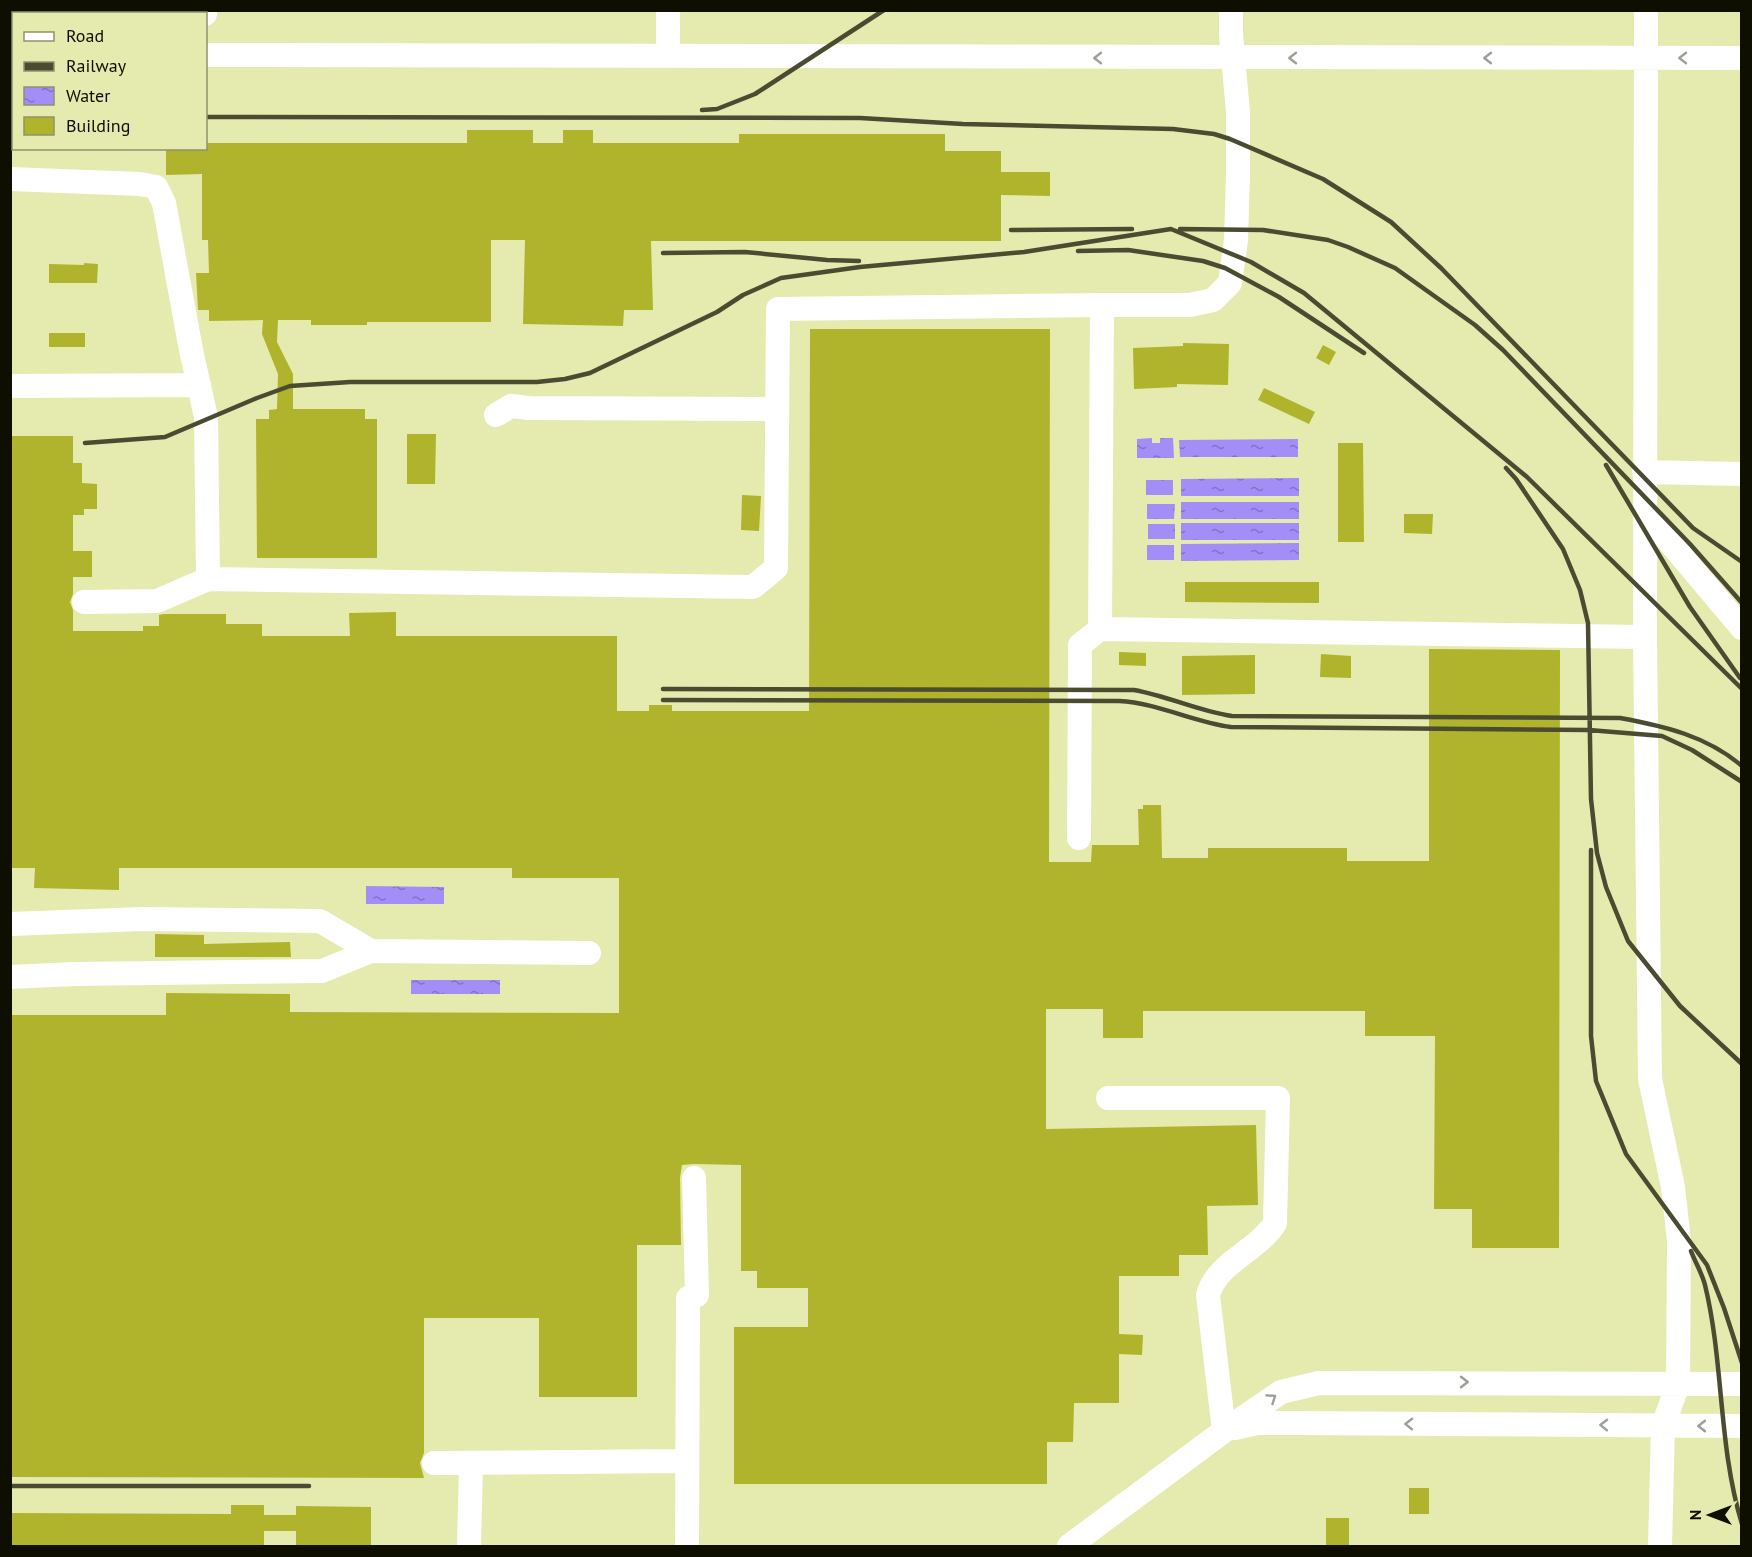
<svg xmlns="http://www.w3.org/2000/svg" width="1752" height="1557" viewBox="0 0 1752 1557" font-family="'PT Sans',sans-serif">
  <defs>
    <pattern id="water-ripples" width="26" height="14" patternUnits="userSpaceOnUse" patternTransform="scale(1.5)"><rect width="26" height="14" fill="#a38df6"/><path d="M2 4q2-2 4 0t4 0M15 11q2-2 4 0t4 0" fill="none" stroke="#8372c5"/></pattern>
  </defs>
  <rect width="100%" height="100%" fill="#e5eaaf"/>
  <!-- water -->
  <path fill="url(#water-ripples)" d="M1152,438V443H1160V438H1173L1174,458H1137V439Z
    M1298,439V457H1180L1179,440Z
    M1299,478V496H1181V479Z
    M1146,480H1173V495H1146Z
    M1181,502H1299V519H1181Z
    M1147,504H1175L1174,519H1147Z
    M1181,523H1299V540H1181Z
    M1148,524H1175V539H1148Z
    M1299,543V560L1181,561V544Z
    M1147,545H1174V560H1147Z
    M366,886L444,887V904H366Z
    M411,980H500V994H411Z"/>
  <!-- building -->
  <path fill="#afb42c" d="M467,130H533V143H563V130H593V143H739V134H945V151H1001V172H1050V196L1001,195V241H651L653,310H624L623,326L523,324L525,240H491V322H367V325H311V320H278L277,342L293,374V409H365V419H377V558H257L256,419H269V410L277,409L278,374L262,334L263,320L209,321V310H198L196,273H209L208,240H202V174L166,175V148H206V143H467Z
    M84,263L98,264L97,283H49V264L84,265Z
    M810,329H1050L1049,862H1091L1092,845H1139L1138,809H1143V805H1161L1162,858H1208V848H1347V861H1429V649L1560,650L1559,1248H1472V1209H1434L1435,1036H1365V1011H1143V1038H1103V1009H1046V1129L1256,1125L1258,1205L1207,1206L1208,1255H1179V1276H1119V1334L1143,1335L1142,1355L1119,1354V1403H1074L1073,1442H1047V1484H734V1327H808V1288H757V1271H741V1165L694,1164L682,1165L680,1178L681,1245H637V1397H539V1318H424V1453L420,1463L424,1478L10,1477V1015H166V993L290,994V1012L619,1013V878H512V868H119V890L34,888L35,868H10V436H73V463H82V483L97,484V509H84V515H73V551H92V577H73V594L70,602L73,610V631H143V626H159V615L163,614H226V624H262V636H350L349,613L396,612V636H617V711H649V705H672V711H809Z
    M49,333H85V347H49Z
    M1183,343L1229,344L1228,385L1177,384V387L1134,389L1133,348L1183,346Z
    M1323,345L1336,352L1329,365L1316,358Z
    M1264,388L1315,412L1309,424L1258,400Z
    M407,434H436L435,484H407Z
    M1338,443H1363L1364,542H1338Z
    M742,495L761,496L759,531L741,530Z
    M1404,514H1433L1432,534L1404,533Z
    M1185,582H1319V603L1185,602Z
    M1119,652L1146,653V666L1119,665Z
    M1321,654L1351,656V678L1320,677Z
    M1255,655V694L1182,695V656Z
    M155,934L204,935V944L290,942L291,957H155Z
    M1409,1488H1429V1514H1409Z
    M231,1505H264V1515H296V1506L371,1507V1546H296V1531H264V1546H10V1513L231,1514Z
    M1326,1518H1349V1546H1326Z"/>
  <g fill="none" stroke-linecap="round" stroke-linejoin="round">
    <!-- minor -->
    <path stroke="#fff" stroke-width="24" d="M668,10V56
      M1231,10V35L1238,112V174L1236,240L1230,283L1213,300L1190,305H1102L1100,629L1645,637
      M1646,10L1645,637L1650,1079L1673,1187L1679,1241L1678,1384L1663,1426L1660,1546
      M205,14V10
      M10,55H14
      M206,55L1742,58
      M10,179L140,184L156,187L164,203L191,350L206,417L208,579L753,587L776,568L778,309L1102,305
      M10,386L199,385
      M496,415L511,406L529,408L777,409
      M1644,472L1742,474
      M1646,514L1742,628
      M84,602L157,601L208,579
      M1079,838L1080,645L1100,629
      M10,924L143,919L320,921L371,951
      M10,977L74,974L322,971L371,951L589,953
      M1108,1098H1278L1275,1223C1258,1251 1217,1262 1208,1295L1224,1431
      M1235,1428L1257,1423H1293L1742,1426
      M434,1463L687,1461
      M469,1546L471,1463
      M687,1546L688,1298L697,1295L694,1178
      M1069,1546L1224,1431L1281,1392L1319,1383L1742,1384"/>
    <!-- rail -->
    <path stroke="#4a4b30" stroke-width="4.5" d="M702,110L717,109L755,94L884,10
      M10,116L14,117
      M206,117L860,118L963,124L1173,129L1214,134L1230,139L1323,179L1391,222L1441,268L1693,528L1742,562
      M1180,229L1263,230L1328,240L1348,247L1395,268L1475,325L1503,350L1690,544L1742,603
      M1011,230L1132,229
      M1078,251L1128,250L1203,261L1225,268L1279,297L1364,353
      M663,253L745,252L827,260L859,261
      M85,443L165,437L257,398L290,386L350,382H537L565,379L590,373L717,312L743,295L781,278L860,267L1024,252L1171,229L1251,262L1304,293L1527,477L1742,689
      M1606,465L1690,607L1740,678
      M1506,468L1516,479L1563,549L1580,590L1588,623L1591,799L1597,853L1606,887L1628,941L1680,1006L1742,1064
      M663,689L1134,690C1168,696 1198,711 1232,716L1620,718C1664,726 1707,736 1742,766
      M663,700L1119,701C1158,703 1193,722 1231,727L1589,730L1662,736L1692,750L1742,782
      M1591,850V1036L1596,1081L1626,1154L1707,1265L1724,1308L1742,1363
      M1691,1251C1695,1262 1702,1273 1705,1285C1724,1363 1718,1446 1742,1524
      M10,1486H309"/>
  </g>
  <!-- one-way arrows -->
  <defs><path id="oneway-chevron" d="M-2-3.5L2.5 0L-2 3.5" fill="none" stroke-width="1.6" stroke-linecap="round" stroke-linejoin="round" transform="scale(1.5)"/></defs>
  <g stroke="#9f9f99">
    <use href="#oneway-chevron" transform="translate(1098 58) rotate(-180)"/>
    <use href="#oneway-chevron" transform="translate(1293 58) rotate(180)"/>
    <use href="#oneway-chevron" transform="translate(1488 58) rotate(180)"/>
    <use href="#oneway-chevron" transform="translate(1683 58) rotate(-180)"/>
    <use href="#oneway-chevron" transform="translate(1464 1382)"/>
    <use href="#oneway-chevron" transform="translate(1272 1398) rotate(-34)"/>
    <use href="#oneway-chevron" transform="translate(1409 1424) rotate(-179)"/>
    <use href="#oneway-chevron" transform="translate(1604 1425) rotate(-179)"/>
    <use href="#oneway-chevron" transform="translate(1702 1426) rotate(180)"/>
  </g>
  <!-- border -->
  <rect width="1752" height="1557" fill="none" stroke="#0f0f00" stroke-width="24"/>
  <!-- legend -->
  <rect x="12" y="12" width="195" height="138" fill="#e5eaaf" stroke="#8f9269" stroke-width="1.5"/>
  <rect x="24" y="32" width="30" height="9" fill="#ffffff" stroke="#8f9269" stroke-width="1.5"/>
  <text x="66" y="42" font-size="18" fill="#0f0f00">Road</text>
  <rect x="24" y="62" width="30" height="9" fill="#4a4b30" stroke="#8f9269" stroke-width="1.5"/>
  <text x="66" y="72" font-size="18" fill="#0f0f00">Railway</text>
  <rect x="24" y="87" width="30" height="18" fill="url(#water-ripples)" stroke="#8f9269" stroke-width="1.5"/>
  <text x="66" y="102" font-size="18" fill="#0f0f00">Water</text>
  <rect x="24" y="117" width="30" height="18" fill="#afb42c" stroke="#8f9269" stroke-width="1.5"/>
  <text x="66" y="132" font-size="18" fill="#0f0f00">Building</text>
  <!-- north arrow -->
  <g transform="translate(1710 1515) rotate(270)" stroke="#e5eaaf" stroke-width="4.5" paint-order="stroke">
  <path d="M0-4.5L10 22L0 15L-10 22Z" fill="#0f0f00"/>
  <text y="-9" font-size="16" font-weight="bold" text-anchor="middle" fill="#0f0f00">N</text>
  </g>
</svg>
